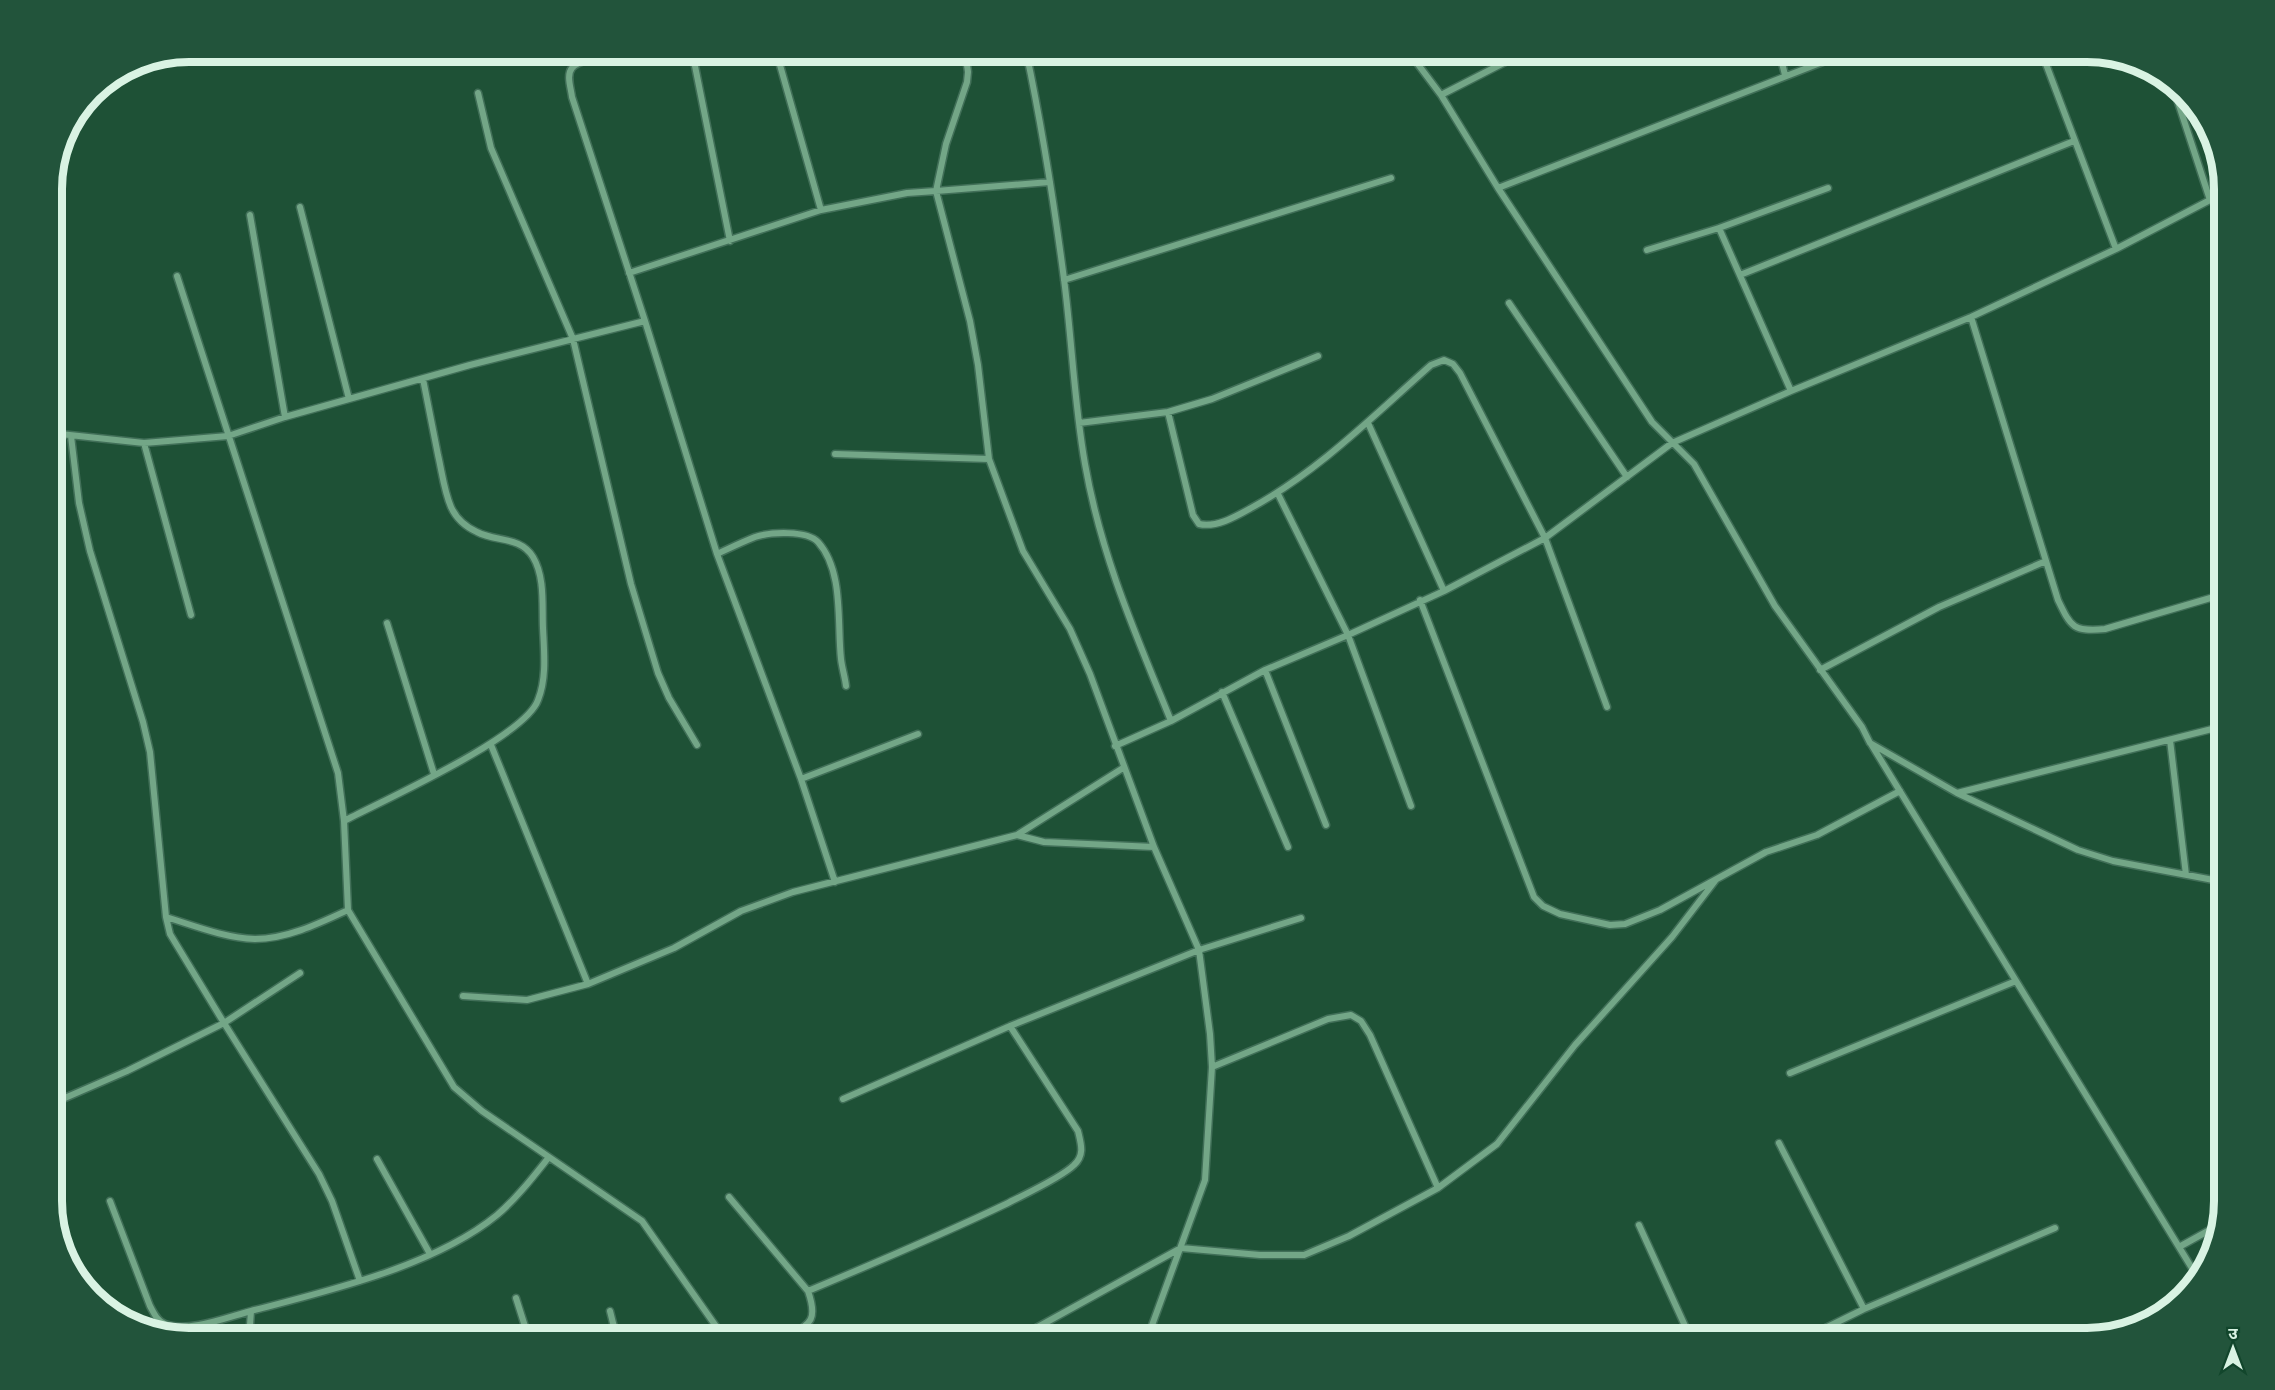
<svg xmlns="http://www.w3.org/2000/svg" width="2275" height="1390" viewBox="0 0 2275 1390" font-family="'Archivo Narrow','Noto Sans Devanagari',sans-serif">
  <rect width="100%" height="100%" fill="#1e5136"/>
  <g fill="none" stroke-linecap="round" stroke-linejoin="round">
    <!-- minor casing -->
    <g stroke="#416f58" stroke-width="9">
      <path id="minor" d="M571,51L573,67
        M637,51C623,53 581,57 572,68C566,75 571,88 572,97L645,321L717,554L801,779L835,882
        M692,51L730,241
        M776,51L821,210
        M965,51L968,72L967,82L946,144L936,191L1050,182
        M1026,51C1042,127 1054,203 1064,279C1072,340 1074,403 1085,464C1101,556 1136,635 1171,721
        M1408,51L1441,95L1498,188L1652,422L1694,464L1775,606L1862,727L1870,743L1957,793L2078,850L2113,861L2224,882
        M1779,51L1785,75
        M2041,51L2116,249
        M2173,87L2210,200L2224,191
        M478,93L491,148L573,339L631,584L658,673L669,698L697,745
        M1441,95L1527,51
        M1498,188L1851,51
        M300,207L349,399
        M250,215L285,417
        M1719,228L1791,391
        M1647,250L1719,228L1828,188
        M629,273L821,210L907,193L936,191L970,321L978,365L989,459L1023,551L1070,629L1090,674L1154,847L1199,950L1210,1034L1212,1067L1205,1180L1147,1339
        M1740,275L2074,141
        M177,276L338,773L344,821L348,910L454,1087L482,1111L642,1221L725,1339
        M1064,280L1391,178
        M1509,303L1627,477
        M1971,317L2058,600C2071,627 2073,632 2105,629L2224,594
        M2222,328H2224
        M1168,412L1193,515L1199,524C1216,528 1235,517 1251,508C1319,471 1373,416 1431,365L1444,360L1453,364L1460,373L1545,538L1607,707
        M1079,423L1168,412L1212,399L1318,356
        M1368,423L1444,591
        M51,433L144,443L228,436L285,417L470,365L645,321
        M71,436L79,503L90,551L143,722L150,752L166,917L170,934L224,1023L319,1174L332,1201L360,1281
        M144,443L191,615
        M835,454L989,459
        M1278,494L1348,635L1411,806
        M717,554C730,548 742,542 755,537C770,532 807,530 818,542C844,571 837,623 841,659C842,668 845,677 846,686
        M1420,600L1534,897L1543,906L1560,914L1610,925L1625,924L1660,910L1766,852L1817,835L1900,791
        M387,623L434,774
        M1265,670L1326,825
        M1820,670L1939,607L2046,561
        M1222,692L1288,847
        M2170,740L2186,875
        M1871,744L2198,1278
        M491,745L588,984
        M1115,746L1171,721L1265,670L1348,635L1444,591L1545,538L1672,443L1791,391L1971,317L2116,249L2210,200
        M801,779L918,734
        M1957,793L2224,726
        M344,821C384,800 525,737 538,700C547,678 544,651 543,628C542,605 545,577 533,557C520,536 496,542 477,532C466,527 456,518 451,507C444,491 442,472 438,455C433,429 428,404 423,379
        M1017,835L1044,842L1154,847
        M166,917C195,926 225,938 255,939C287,939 320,923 348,910
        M463,996L527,1000L588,984L674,948L741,911L793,892L1017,835L1123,768
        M1212,1067L1328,1019L1351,1015L1361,1021L1370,1035L1438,1188
        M1790,1073L2016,981
        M843,1099L1010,1026L1199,950L1301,918
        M51,1104L127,1071L224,1023L300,973
        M1779,1143L1864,1309
        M377,1159L430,1254
        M729,1197L808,1291C819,1323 809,1324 783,1339
        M110,1201L150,1306C154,1313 157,1321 165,1324C188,1333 228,1317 251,1311
        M1639,1225L1691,1339
        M2179,1247L2217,1226
        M808,1291C875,1263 941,1235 1006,1204C1023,1195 1061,1178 1074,1165C1085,1155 1081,1144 1078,1131L1010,1026
        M516,1298L529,1339
        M610,1311L617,1339
        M249,1339L251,1311C328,1291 435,1266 497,1215C517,1198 533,1177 549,1157
        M1016,1339L1181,1248L1260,1255H1304L1349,1236L1438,1188L1497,1144L1575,1045L1672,937L1715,881
        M1803,1339L1864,1309L2055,1228"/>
    </g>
    <!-- minor -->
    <use href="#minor" stroke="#73a687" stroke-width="6"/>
  </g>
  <!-- crop -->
  <path d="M0 0H2275V1390H0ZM189 62H2087A127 127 0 0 1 2214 189V1201A127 127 0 0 1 2087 1328H189A127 127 0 0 1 62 1201V189A127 127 0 0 1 189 62Z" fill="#22543b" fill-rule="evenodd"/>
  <path fill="none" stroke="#d9f3e3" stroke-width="8" d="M189 62H2087A127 127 0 0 1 2214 189V1201A127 127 0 0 1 2087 1328H189A127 127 0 0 1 62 1201V189A127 127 0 0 1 189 62Z"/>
  <!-- north arrow -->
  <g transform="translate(2233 1348)" stroke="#12462c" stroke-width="4.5" paint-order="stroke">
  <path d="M0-4.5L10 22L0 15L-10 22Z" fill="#d9f3e3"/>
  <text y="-9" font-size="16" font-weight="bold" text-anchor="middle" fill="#d9f3e3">उ</text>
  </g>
</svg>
